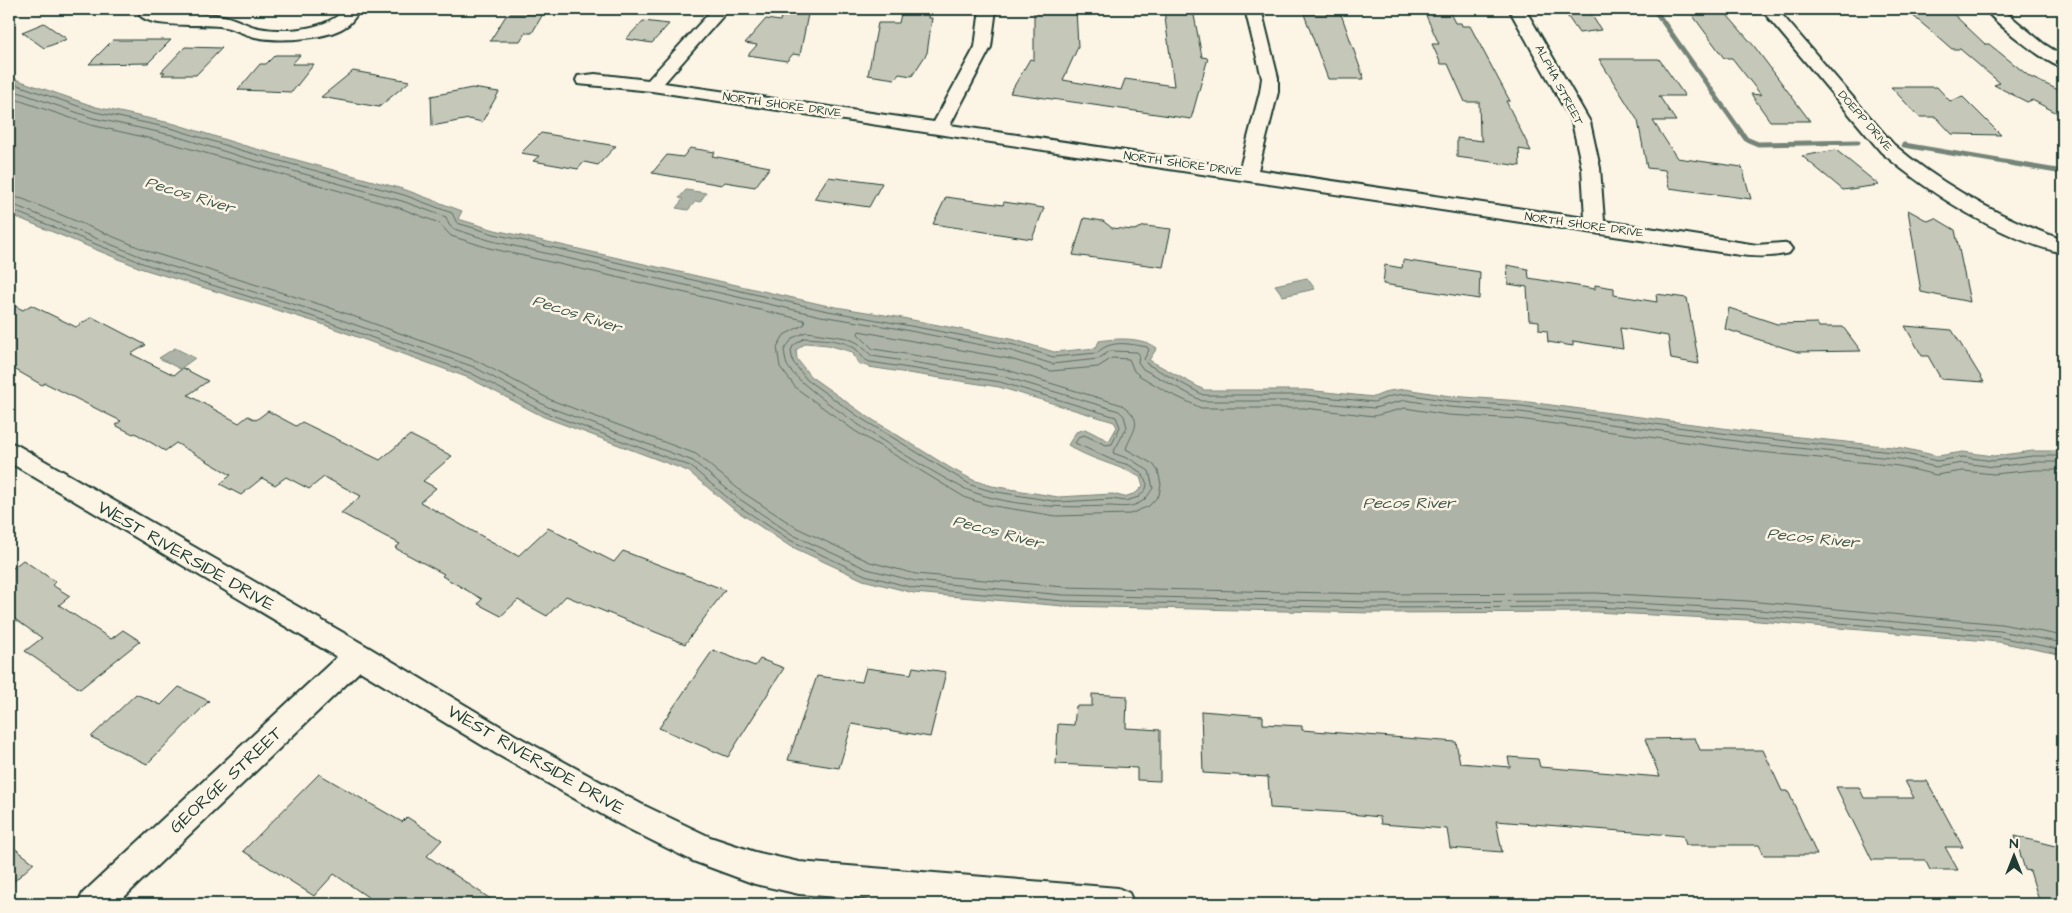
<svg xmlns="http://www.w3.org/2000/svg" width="2072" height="913" viewBox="0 0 2072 913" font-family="'Architects Daughter',sans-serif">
  <rect width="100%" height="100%" fill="#fcf5e5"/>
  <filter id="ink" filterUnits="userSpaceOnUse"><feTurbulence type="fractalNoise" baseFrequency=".02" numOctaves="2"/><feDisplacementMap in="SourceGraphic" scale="10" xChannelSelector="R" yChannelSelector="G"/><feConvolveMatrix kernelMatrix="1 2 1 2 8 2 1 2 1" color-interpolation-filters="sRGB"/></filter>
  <g filter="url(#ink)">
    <!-- water -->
    <path fill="#aeb3a7" stroke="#758479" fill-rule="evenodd" d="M9,77L96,107L175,124L242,145L406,190L462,211L458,219L495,230L824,305L897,317L1015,340L1054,352L1096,348L1099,341C1117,338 1142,337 1157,348L1149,360L1204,390H1306L1374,397L1389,391L1405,389L1450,396L1521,401L1752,432L1902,448L1938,456L1963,452L1994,456L2033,451H2063V655L1999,642L1747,620L1595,612L1373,613L1063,606L914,593L863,580L788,545L731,507L688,471L544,417L469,378L319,323L143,269L9,214ZM806,343L828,345L852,352L858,363L869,367L999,387L1114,422L1117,427L1109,441L1085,429L1076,432L1068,445C1090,460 1117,464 1140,477L1143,486L1136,493L1124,497L1113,494L1058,497L992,486L973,480L952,469L865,415L810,376L797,359L796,350Z
      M686,190L706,193L700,202L696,201L688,210L676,208L683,199L679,198Z
      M1307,278L1315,289L1283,296L1275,285Z
      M175,348L195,358L180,369L159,358Z"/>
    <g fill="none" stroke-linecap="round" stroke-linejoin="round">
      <!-- shore -->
      <path stroke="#586c62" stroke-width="1" d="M9,82L95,112L174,129L240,150L404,195L452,213L457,223L494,234L823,310L1014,345L1053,357L1097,353C1111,339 1129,344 1147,347L1149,350L1144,359L1147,364L1203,395H1305L1374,402L1391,396L1406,394L1449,401L1521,406L1751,437L1901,453L1937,461L1963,457L1994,461L2033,456H2063
        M9,89L93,118L172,135L239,156L402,201L446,217L449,225L454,229L492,241L821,316L895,328L1012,351L1052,364L1098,359L1110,351L1137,352L1139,354L1138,362L1143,369L1202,401H1305L1374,408L1405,400L1449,407L1520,412L1751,443L1900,459L1936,467L1963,463L1994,467L2033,462H2063
        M9,97L91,125L170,143L400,208L439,223L451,236L489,248L804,320L805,324L784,335L777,347L780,367L796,388L855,431L966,498L988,505L1056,516L1130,514L1149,506L1159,495L1161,484L1158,471L1153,464L1126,449C1132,430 1146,422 1122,405L1004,369L873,349L858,334L859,331L1010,359L1051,371L1098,367L1112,358L1129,359L1134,371L1140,376L1169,393L1201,408H1304L1374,416L1405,408L1448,415L1519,419L1750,451L1899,466L1936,475L1963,471L1994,474L2034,470H2063
        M9,196L23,199L150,252L325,306L477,361L551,400L696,454L742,492L797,528L870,562L916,574L1064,587L1373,594L1596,593L1748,601L2001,624L2063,636
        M9,203L147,259L322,313L474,367L548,407L693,461L738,498L793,535L867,569L915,581L1063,595L1373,602L1595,601L1747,609L2000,631L2063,643
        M9,209L145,264L320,319L471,373L546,413L690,466L734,503L790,540L865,575L914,588L1063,601L1373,608L1595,607L1747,615L1999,637L2063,650
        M807,332L847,338L858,343L872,356L1002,376L1119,411L1124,416L1127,427L1113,453L1132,460L1149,471L1153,488C1150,492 1146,500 1141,502C1130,509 1120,506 1108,506C1062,508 1013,507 970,491C938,478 800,392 787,365C785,361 785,354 784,350L793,338Z
        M805,338C819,339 844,339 856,349C861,354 862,359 870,362L1000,382L1116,417L1120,427L1112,444L1106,445L1084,435L1079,437L1075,443L1112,460L1129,465L1142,473L1147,484L1146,489L1139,497L1125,501L1112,499L1059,502L991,491L971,485L862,419L807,380L793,362L791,351L793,346Z"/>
      <!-- stream -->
      <path stroke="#758479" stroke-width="5" d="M1654,9L1746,139L1758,144L1858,142
        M1904,145L2063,172"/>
    </g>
    <!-- building -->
    <path fill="#c5c7b9" stroke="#1f3d34" d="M783,9H809L800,55L793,54L787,61L748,55L757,45L745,43L766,19L780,21Z
      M902,9H929L928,18H932L927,53L912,76L899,74L895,79L868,75L878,23H899Z
      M1034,9H1076L1078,47L1063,80L1121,90L1125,79L1174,86L1164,10H1193L1202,57L1208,58L1191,119L1010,93L1030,59L1034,60Z
      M1423,9H1448L1455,23H1461L1462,26H1470L1510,101H1506L1531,151L1519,149L1520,166L1457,157V138L1483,141L1480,135L1479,102H1465L1448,64H1441L1432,44H1439Z
      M1688,9H1722L1754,46L1810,121H1770L1751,94L1761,95L1732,58H1724Z
      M1905,9H1948L1985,44H1989L2030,77L2063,92V116L2032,100L2027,102L1994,85L2000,83L1960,49H1952Z
      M507,14H543L532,33H525L520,41H490Z
      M1304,14H1341L1364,79H1328Z
      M1566,14H1591L1601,30L1579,33Z
      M643,21L669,24L652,43L626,39Z
      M44,23L67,39L44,48L22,32Z
      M113,40H171L148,63L89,64Z
      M185,47L222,48L196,75H162L165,72H161Z
      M275,55H300L292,64H314L292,92L238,90L260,64H266Z
      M1599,59H1659L1685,96H1659L1676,121H1653L1677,158L1742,167L1751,199L1669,188L1665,170L1647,168L1638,121Z
      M353,71L410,81L379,107L321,97Z
      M1891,87H1937L1950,101L1963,97L2001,135L1952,134L1936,117H1919Z
      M472,88L499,92L482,122L469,119L432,126L431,96Z
      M541,133L616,146L598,165L584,162L578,169L533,161L539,156L521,153Z
      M690,148L715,152L712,156L770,167L755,187L725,182L722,185L652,173L667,155L683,157Z
      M1836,150L1879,185L1843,190L1802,156Z
      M828,177L851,180L852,179L882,183L869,207L814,199Z
      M946,197L1003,205L1004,202L1044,208L1032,239L933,224Z
      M1908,210L1928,221L1935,218L1955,230L1970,302L1921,292Z
      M1084,218L1103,221L1112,228L1134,230L1145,226L1171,229L1163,267L1073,255Z
      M1403,260L1480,272L1479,299L1383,284L1385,265L1402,268Z
      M1507,265L1528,269L1529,278L1595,289V285L1614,288V295L1657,302L1656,294L1687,298L1699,364L1671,359L1668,336L1620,328L1623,349L1573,341V346L1548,342L1547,331L1539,330V321L1529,320L1527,287L1508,284Z
      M9,303L23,310L31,305L76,327L92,317L146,345L131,354L174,375L183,368L208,381L188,395L239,423L248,416L256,420L268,411L296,426L302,422L380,460L410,435L452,456L423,481L436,488L420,502L518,556L548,528L614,562L623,551L725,590L685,644L566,596L547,616L518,600L501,616L478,604L482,599L442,576L444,574L395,548L400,544L341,513L361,496L324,477L309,489L286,477L275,485L262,478L241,495L220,484L231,475L176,443L165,451L135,433L133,434L115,425L121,421L45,383L42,385L9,366Z
      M1729,308L1777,324L1817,323L1819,327H1843L1861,351L1798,352L1725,329Z
      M1905,326L1952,330L1984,382L1941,379L1928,356H1922Z
      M23,560L56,582L52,585L70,596L59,605L111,639L123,630L140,641L80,689L25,651L42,638L9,615V571Z
      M713,650L755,666L760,659L784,668L728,757L659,728Z
      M913,667L946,672L930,737L852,724L839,768L788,760L817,676L862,682L866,668L911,674Z
      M179,687L209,701L147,764L91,737L136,694L161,705Z
      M1092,694L1127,696L1126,728L1160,730V781L1137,780V768L1056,764L1058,724L1074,725L1076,706H1092Z
      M1201,711L1263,716V724L1302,726V730L1456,742L1460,763L1510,767L1508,757L1538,759L1540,767L1660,777L1645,739L1695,738L1700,750H1763L1782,791H1788L1817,855H1764L1759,845H1686L1683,836L1496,821L1502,852L1450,848L1447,829L1381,824L1380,817L1350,814V813L1270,808L1268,777L1203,773Z
      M319,774L402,822L407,817L442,840L427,856L498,904H378L334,874L314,896L243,851Z
      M1905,781H1927L1963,847H1945L1958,870H1930L1925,860H1872L1836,787H1859L1864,798H1914Z
      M2015,836L2063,848V904H2040L2030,871L2025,870Z
      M9,844L34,863L9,886Z"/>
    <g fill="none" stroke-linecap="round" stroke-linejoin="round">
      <!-- minor casing -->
      <g stroke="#1f3d34" stroke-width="4">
        <path id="minor" d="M143,9H159L158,13C179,14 202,13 223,16C236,18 247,26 259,28C286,33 327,30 345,9H361C357,14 353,20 349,24C330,40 279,42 255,37C243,34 231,27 219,26C202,24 149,28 140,15Z
          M713,9H729L664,83L934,122L975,47L980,9H996L991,47L950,125L1240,168L1260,92L1262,78L1245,9H1261L1278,78V92L1258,170L1585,218L1582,168L1572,122L1509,9H1525L1590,122L1600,168L1604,221L1757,245L1782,243L1789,245L1792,249L1789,253C1770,258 1752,257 1733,254L652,91L578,84L576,80L578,76L595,74L648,80Z
          M1761,9H1777L1893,144C1944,187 2001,218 2063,240V253C2000,239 1929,193 1881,152Z
          M1985,9H2002L2044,44L2063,56V68C2047,64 1995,23 1985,9Z
          M9,442L17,445L368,647L515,735L641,804L710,837L755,852L799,862L1118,888L1129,893L1134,904H927L799,894L755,884L693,861L619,824L495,753L360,671L117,904H78L83,893L337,657L9,462Z"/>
      </g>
      <!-- minor -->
      <use href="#minor" fill="#fcf5e5" fill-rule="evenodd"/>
    </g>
  </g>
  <g text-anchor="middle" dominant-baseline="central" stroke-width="5" stroke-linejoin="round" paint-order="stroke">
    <!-- far-street labels -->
    <g font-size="12" fill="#1f3d34" stroke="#fcf5e5">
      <text transform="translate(1559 85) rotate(62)">ALPHA STREET</text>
      <text transform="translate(782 105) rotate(8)">NORTH SHORE DRIVE</text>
      <text transform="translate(1865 121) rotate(49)">DOEPP DRIVE</text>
      <text transform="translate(1183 164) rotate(8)">NORTH SHORE DRIVE</text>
      <text transform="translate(1584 225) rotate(8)">NORTH SHORE DRIVE</text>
    </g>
    <!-- water labels -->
    <g font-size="16" font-style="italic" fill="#435a51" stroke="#fcf5e5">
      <text transform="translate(190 195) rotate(17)">Pecos River</text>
      <text transform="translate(577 314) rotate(18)">Pecos River</text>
      <text x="1409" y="503">Pecos River</text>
      <text transform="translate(998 532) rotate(15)">Pecos River</text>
      <text transform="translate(1813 538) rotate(6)">Pecos River</text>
    </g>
    <!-- near-street labels -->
    <g font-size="18" fill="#1f3d34" stroke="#fcf5e5">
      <text transform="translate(186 556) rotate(30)">WEST RIVERSIDE DRIVE</text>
      <text transform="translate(536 760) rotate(30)">WEST RIVERSIDE DRIVE</text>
      <text transform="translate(226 780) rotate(-43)">GEORGE STREET</text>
    </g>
  </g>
  <!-- margin -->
  <rect width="2072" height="913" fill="none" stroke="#fcf5e5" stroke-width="30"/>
  <rect x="15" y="15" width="2042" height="883" fill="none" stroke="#1f3d34" stroke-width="2" filter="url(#ink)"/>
  <!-- north arrow -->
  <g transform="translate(2014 856)" stroke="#fcf5e5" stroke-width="4" paint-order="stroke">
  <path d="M0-4L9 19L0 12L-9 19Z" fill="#1f3d34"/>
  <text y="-8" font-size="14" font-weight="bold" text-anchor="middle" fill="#1f3d34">N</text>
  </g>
</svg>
